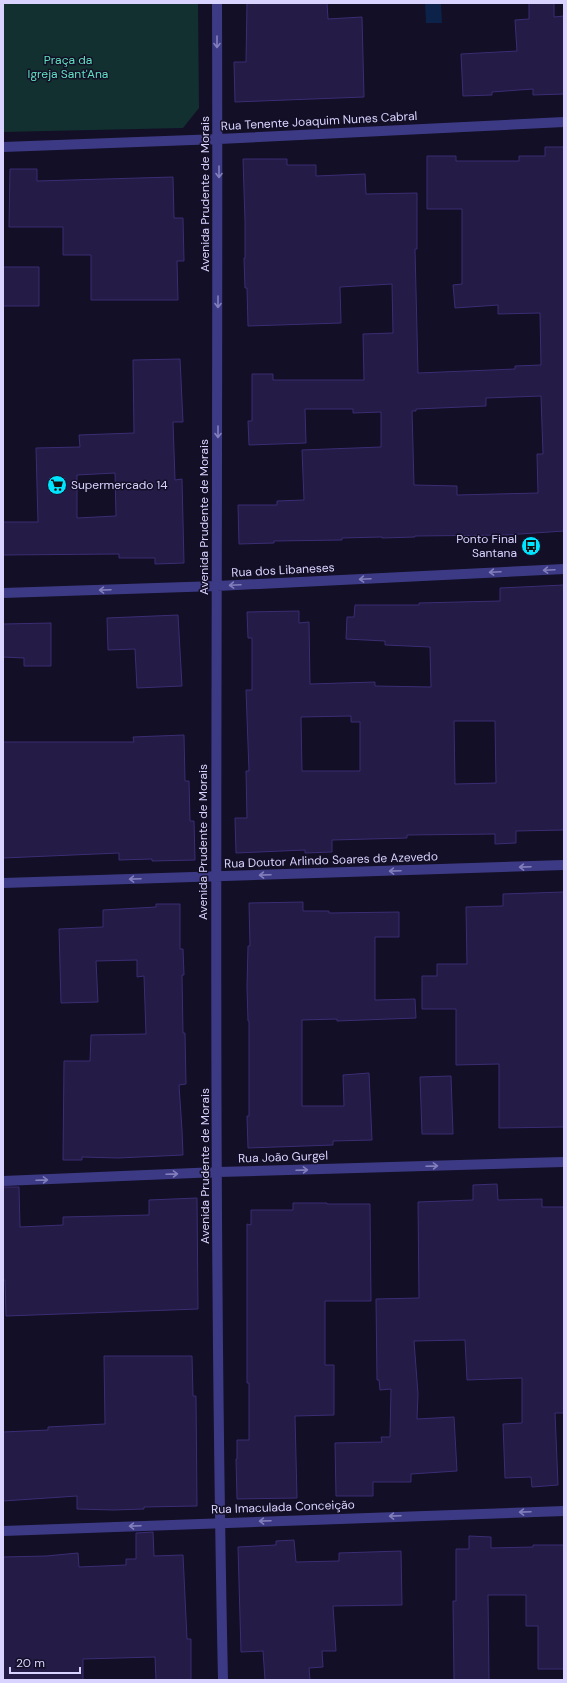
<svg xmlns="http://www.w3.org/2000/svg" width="567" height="1683" viewBox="0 0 567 1683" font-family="'DM Sans',sans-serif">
  <rect width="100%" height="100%" fill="#130f26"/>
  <!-- green -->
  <path fill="#12302f" d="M3,3H198L199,108L183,128L3,132Z"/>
  <!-- water -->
  <path fill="#0c2248" d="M425,3H441L442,23H426Z"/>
  <!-- building -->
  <path fill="#241b47" stroke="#3b2d73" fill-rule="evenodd" d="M247,3H327L328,19L362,17L364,97L235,102L234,62H246Z
    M529,3H554V17L564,16V94L533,95V89L492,92V95L463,96L461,54L517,51L515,20L529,19Z
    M545,147H564V531L506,535L415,536V537L382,538V537L342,538V540L274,541V543L239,544L238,505H277V501L304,500L302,450L381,447V412L353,413V409H305L306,443L249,445L248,421H252V374H273V380H364L363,334L393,333L392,284L340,287L341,323L248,326L247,288H245L244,258H245V221L243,159H287V165H316V176L365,174L366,194L417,193V249H415L418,373L515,369V366L541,365L540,313L498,314V305L455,308L453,285L462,284V209H427V156H456V161H519V156H545ZM541,396L543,454H537L538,493L457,495V486L414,485L412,411H416V409L486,406V398Z
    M10,169H37V181L173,177L174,218H183L184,261H177L178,300H91V255H63V227H9Z
    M3,267H39V306H3Z
    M180,359L183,422H173L175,480L182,479L184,563L155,564V558H119V554L3,555V522H38L36,448L80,447L79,435L134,433L133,360ZM115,473L116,516L77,518V475Z
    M564,585V830L516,831V843L495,844V834L407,835V838L332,840V852L305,853V850L236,853L235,818H247L246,771H249L246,690H252V638H248L247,612L299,611V623L309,622L310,684L375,682V686L431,687L430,647L385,645V641L346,639L347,617H354L355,605H419V603L500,601V588ZM351,716V722H360V771H302L301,717ZM454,721H495L496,783L455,784Z
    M178,615L182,686L137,688L135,649L108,650L107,618Z
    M51,623V666H24V658L3,657V624Z
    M184,735L185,781H189L190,821H194L195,860L152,861V859L119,860V853L3,858V742H134L133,737Z
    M564,892V1127L499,1128V1064L456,1065V1009H422V976H437V964H467L466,907L503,906V894Z
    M303,902V911H329V913L399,912V937H375V1000L415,999L416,1018L337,1021V1019L302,1020V1106H344L343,1075L369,1073L372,1140L333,1141V1145L248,1148L247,1116H249V1021H248L247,987L248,946H250L249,903Z
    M156,904H180V949H183L184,975H182L183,1033H185L186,1084L179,1085L182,1130L183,1155L118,1158L82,1157V1160H63L64,1061H90L91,1035L146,1034L144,976L137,977V960L96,961L98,1002L61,1003L59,929L103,927V910L156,907Z
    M451,1076L453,1134H422L420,1077Z
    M497,1184L498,1200L542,1199V1207H564V1413H555L558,1485L532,1487L531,1477L505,1478L503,1424L522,1423V1378L467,1380L465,1340L414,1341L418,1394L417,1419L454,1417L457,1471L411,1474V1482H373V1496H336L335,1443L382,1442L381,1437H390L391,1389L380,1390L379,1380H377L376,1299L419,1298L418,1202L473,1200V1185Z
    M3,1187H19L20,1227L63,1225V1217L149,1215V1200L197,1198L198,1309L6,1316L5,1280H3Z
    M293,1203H327V1204H370L371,1301H325V1365H334V1415L295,1416L297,1498L237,1499L236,1459H237V1440H249V1383H247V1224L251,1225V1210H293Z
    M104,1356H192L193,1396H196L197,1506L144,1507V1509L114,1510L77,1509V1496L3,1501V1432L48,1430V1427L105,1424Z
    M153,1532L154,1556L183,1555L187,1639H191V1680H156L155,1657L83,1659V1680H3V1557L46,1556L78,1553L79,1567L126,1565V1559H136V1533Z
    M469,1536L491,1537V1548L533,1547V1545H564V1669H538V1626H526V1595H488L489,1680H454L453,1601H456V1549H469Z
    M294,1540L296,1562L339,1561V1553L401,1551L402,1605L333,1606L336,1651H322L323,1667L309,1668L310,1680H265L263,1651L241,1652L238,1547L276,1545V1541Z"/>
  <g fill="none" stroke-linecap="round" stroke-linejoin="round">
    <!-- minor -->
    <path stroke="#3d3a85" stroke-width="10" d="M217,3C219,562 211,1121 223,1680
      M3,147L219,139L564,122
      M3,593L217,586L564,569
      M3,883L564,865
      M3,1181L218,1172L564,1162"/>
    <!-- tertiary -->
    <path stroke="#3d3a85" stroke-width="10" d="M3,1531L564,1511"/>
  </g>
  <!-- one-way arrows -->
  <defs><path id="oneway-shaft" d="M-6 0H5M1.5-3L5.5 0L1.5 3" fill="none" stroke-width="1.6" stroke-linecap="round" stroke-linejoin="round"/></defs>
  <g stroke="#837fbc">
    <use href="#oneway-shaft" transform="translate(217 42) rotate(90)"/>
    <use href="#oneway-shaft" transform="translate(219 172) rotate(90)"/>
    <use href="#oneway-shaft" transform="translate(218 302) rotate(90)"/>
    <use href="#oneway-shaft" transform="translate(218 432) rotate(90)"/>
    <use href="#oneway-shaft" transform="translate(549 570) rotate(177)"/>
    <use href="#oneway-shaft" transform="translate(495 572) rotate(177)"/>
    <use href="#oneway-shaft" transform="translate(365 579) rotate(177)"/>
    <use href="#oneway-shaft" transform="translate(235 585) rotate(177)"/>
    <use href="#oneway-shaft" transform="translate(105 590) rotate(178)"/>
    <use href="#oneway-shaft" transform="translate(525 867) rotate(178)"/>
    <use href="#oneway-shaft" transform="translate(395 871) rotate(178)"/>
    <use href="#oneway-shaft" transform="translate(265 875) rotate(178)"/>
    <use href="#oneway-shaft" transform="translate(135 879) rotate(178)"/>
    <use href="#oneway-shaft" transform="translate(432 1166) rotate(-2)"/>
    <use href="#oneway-shaft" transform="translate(302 1170) rotate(-2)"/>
    <use href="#oneway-shaft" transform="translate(172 1174) rotate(-2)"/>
    <use href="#oneway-shaft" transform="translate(42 1180) rotate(-2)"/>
    <use href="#oneway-shaft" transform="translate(525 1512) rotate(178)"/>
    <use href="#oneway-shaft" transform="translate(395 1516) rotate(178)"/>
    <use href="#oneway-shaft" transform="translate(265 1521) rotate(178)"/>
    <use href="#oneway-shaft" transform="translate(135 1526) rotate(178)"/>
  </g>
  <!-- icons -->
  <defs>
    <g id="supermarket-disc" transform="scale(1)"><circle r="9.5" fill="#00e5ff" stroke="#130f26"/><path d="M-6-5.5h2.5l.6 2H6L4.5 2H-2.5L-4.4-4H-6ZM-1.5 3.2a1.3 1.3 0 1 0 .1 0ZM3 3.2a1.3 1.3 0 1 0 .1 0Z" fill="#111"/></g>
    <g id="bus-disc" transform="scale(1)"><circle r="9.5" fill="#00e5ff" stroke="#130f26"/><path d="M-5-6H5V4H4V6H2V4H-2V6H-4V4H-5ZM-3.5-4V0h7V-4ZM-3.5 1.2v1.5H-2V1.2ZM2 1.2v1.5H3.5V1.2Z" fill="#111"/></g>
  </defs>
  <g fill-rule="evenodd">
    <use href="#supermarket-disc" x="57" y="485"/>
    <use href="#bus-disc" x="531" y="546"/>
  </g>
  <g text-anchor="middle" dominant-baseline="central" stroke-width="3" stroke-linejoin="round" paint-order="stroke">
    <!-- park labels -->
    <g font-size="12" fill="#5fe0c0" stroke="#130f26">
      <text x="68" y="60">Praça da<tspan x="68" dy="14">Igreja Sant'Ana</tspan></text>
    </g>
    <!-- street labels -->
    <g font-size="12" fill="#d9d4ff" stroke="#130f26">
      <text transform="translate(319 121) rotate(-3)">Rua Tenente Joaquim Nunes Cabral</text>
      <text transform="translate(205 194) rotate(-90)">Avenida Prudente de Morais</text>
      <text transform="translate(204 517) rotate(-90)">Avenida Prudente de Morais</text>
      <text transform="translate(283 570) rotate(-3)">Rua dos Libaneses</text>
      <text transform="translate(203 842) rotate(-90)">Avenida Prudente de Morais</text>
      <text transform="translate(331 860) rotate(-2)">Rua Doutor Arlindo Soares de Azevedo</text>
      <text transform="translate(283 1157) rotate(-2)">Rua João Gurgel</text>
      <text transform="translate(205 1166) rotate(-90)">Avenida Prudente de Morais</text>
      <text transform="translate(283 1507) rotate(-2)">Rua Imaculada Conceição</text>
    </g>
    <!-- poi labels -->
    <g font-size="12" fill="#d9d4ff" stroke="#130f26" text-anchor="start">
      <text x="71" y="485">Supermercado 14</text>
      <text x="517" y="539" text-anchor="end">Ponto Final<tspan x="517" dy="14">Santana</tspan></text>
    </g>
  </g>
  <!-- border -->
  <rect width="567" height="1683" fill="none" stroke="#d9d4ff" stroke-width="8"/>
  <!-- scale -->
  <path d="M10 1667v6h70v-6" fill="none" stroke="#d9d4ff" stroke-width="2"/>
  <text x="16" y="1667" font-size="12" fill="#d9d4ff" stroke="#130f26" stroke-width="3" paint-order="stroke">20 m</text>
</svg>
